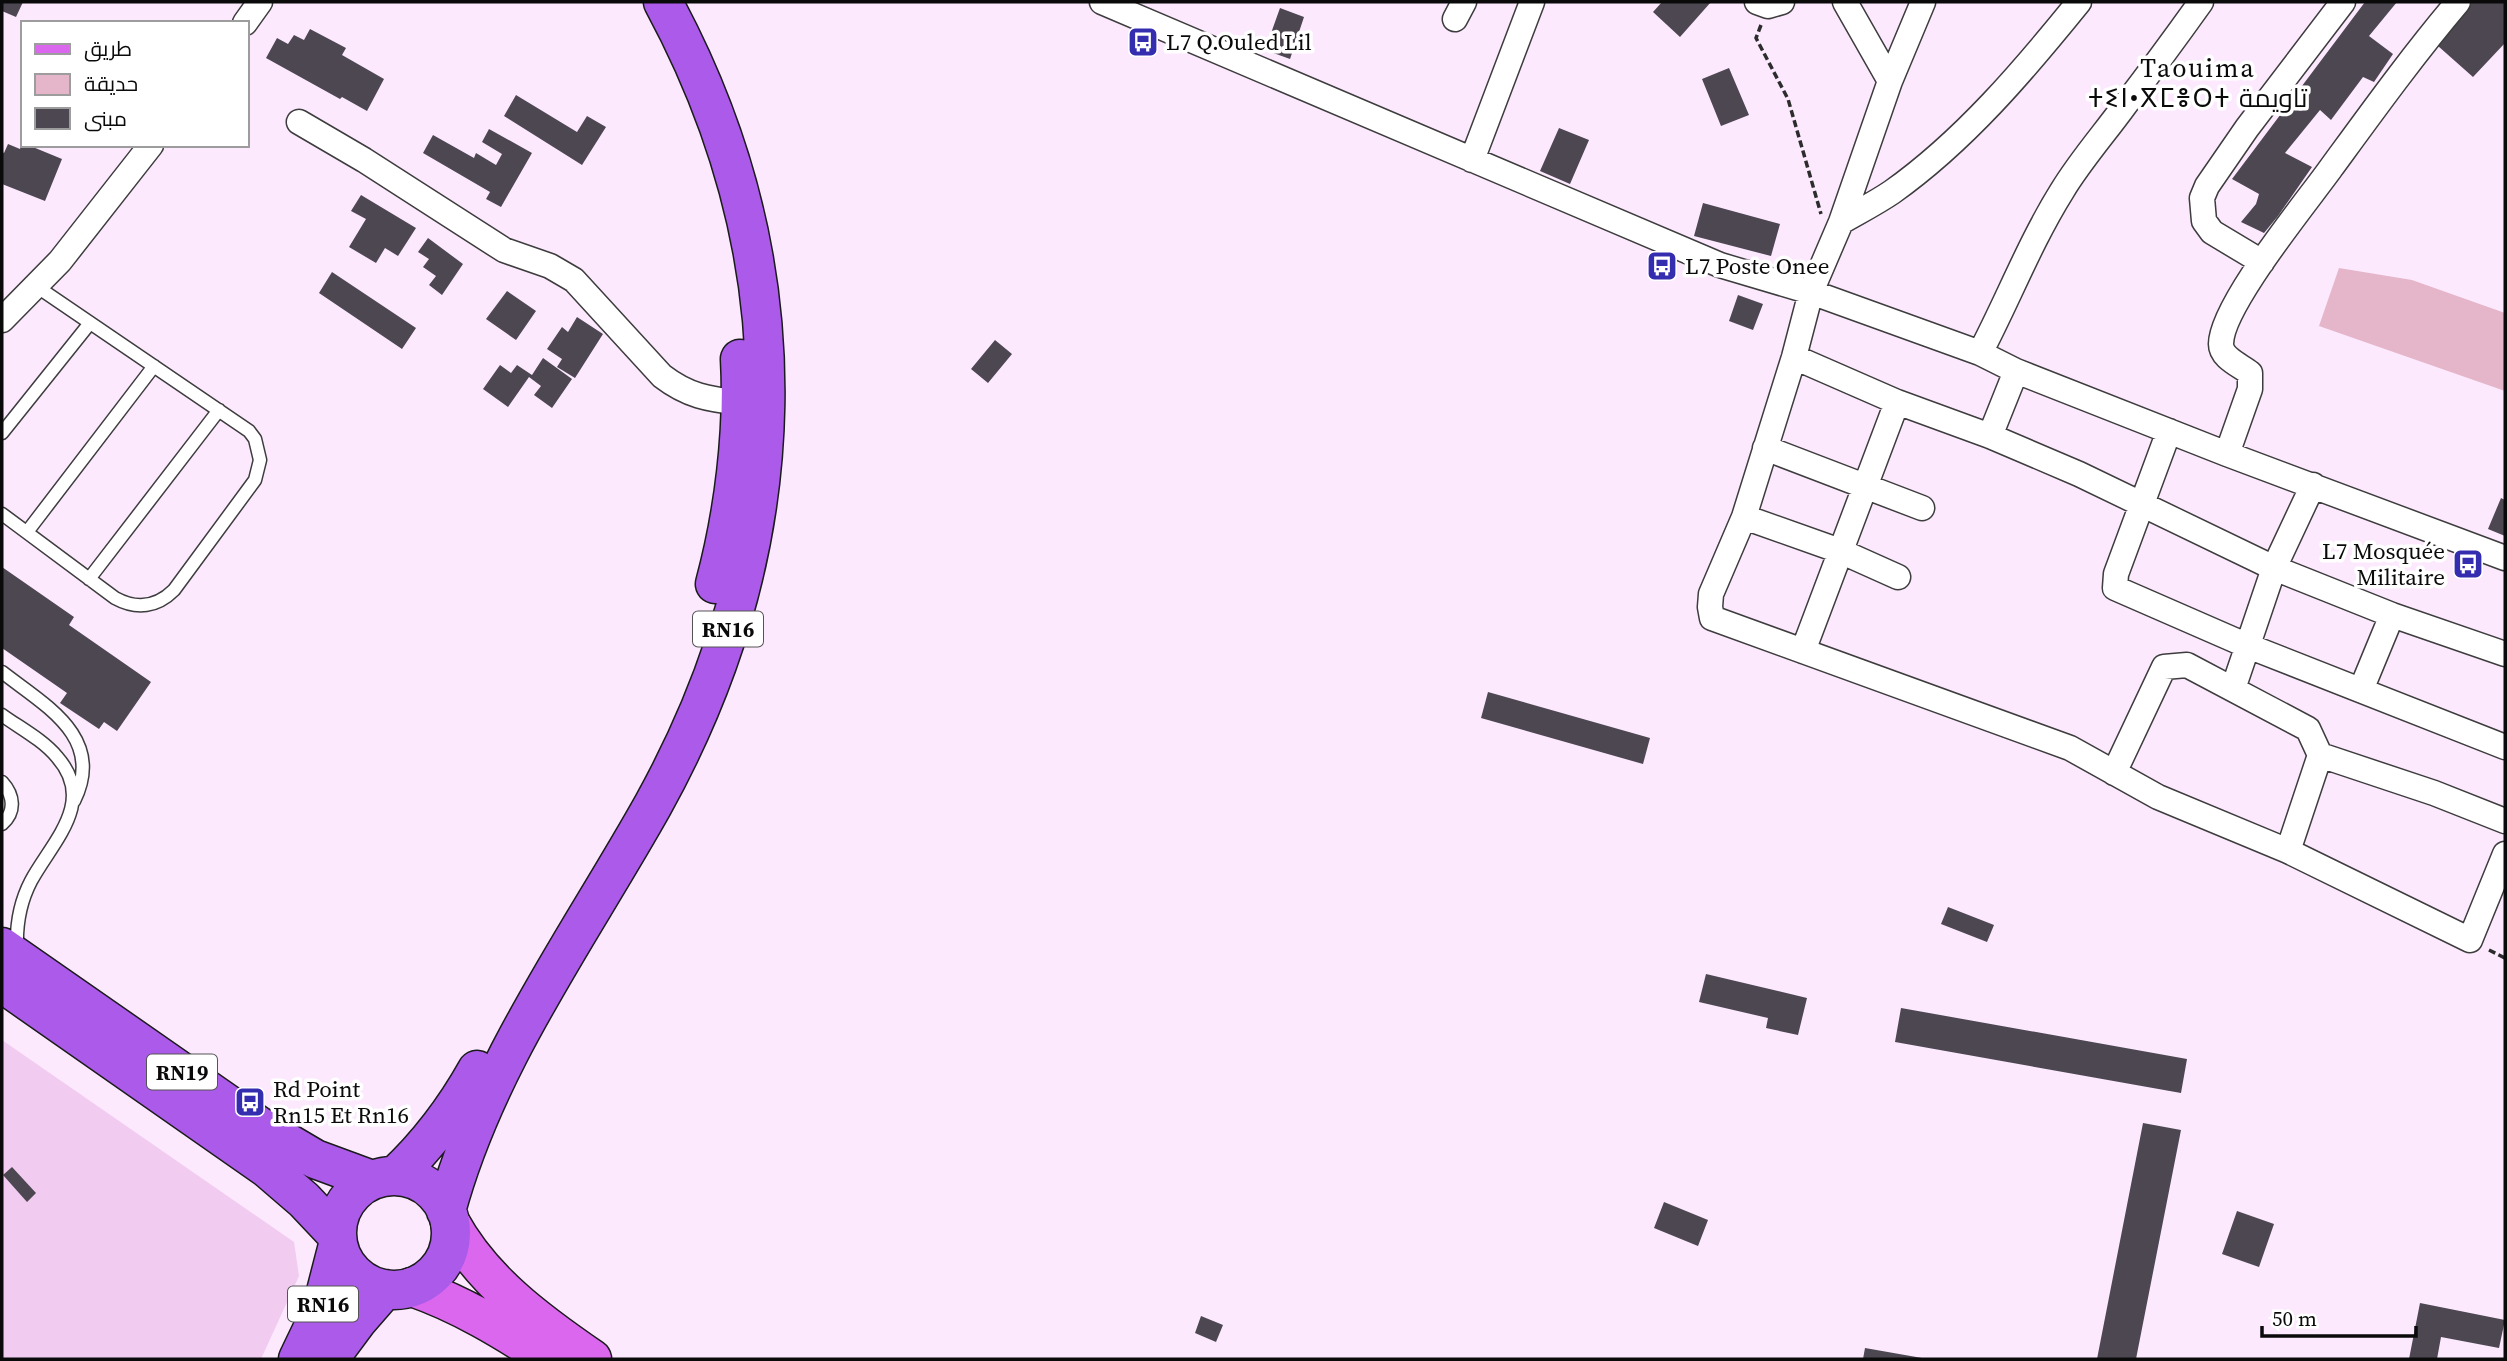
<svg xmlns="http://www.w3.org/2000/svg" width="2507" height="1361" viewBox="0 0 2507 1361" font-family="'Source Serif 4',Cairo,'Noto Sans Tifinagh',serif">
  <rect width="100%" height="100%" fill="#fce9fe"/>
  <!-- farmland -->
  <path fill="#f1cbf0" d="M2,1040L294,1242L299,1276L261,1359H2Z"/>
  <!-- green -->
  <path fill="#e5b6c9" d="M2339,268L2412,280L2505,313V391L2319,326Z"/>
  <!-- building -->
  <path fill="#4d4752" d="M2,2H23L16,17L2,11Z
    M1662,2H1711L1680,37L1653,12Z
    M2365,2H2397L2369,36L2393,54L2374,82L2363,77L2331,120L2320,110L2285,153L2312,167L2278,216L2264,233L2241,222L2256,204L2259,194L2232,179Z
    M2463,2H2505V43L2473,77L2429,38Z
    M1280,8L1304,17L1290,59L1265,50Z
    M310,29L346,48L342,55L384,79L367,111L342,97L340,99L266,58L277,38L288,44L294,35L304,40Z
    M1729,68L1749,115L1721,126L1702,79Z
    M516,95L577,132L587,116L606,127L582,165L504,116Z
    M1559,128L1589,140L1570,184L1540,171Z
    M489,129L532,153L501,207L486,199L490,192L423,153L433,135L474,158L476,153L496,165L502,154L482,142Z
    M8,144L20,149L21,145H28L62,159L45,201L2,184V152L4,153Z
    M361,195L416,228L398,256L385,248L376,263L349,247L366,219L351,211Z
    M1703,203L1780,224L1771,256L1694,236Z
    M428,238L463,264L442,295L429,285L436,276L423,267L429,259L418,252Z
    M332,272L416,328L402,349L319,293Z
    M507,291L536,311L516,340L486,319Z
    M1738,295L1763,304L1753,330L1729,321Z
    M577,317L603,334L575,378L557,367L562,359L547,349L562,327L568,332Z
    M995,340L1012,354L988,383L971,369Z
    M543,358L572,379L552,408L534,395L541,386L529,377L508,407L483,389L500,365L511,373L517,365L532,375Z
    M2501,498L2505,500V536L2488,529Z
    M2,567L74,617L69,625L151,682L117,731L104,722L99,729L60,703L67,693L2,648Z
    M1488,692L1650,738L1643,764L1481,718Z
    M1948,907L1994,925L1987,942L1941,924Z
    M1706,974L1807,998L1798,1035L1766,1028L1768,1018L1699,1002Z
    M1901,1008L2187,1059L2181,1093L1895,1042Z
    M2143,1123L2181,1130L2136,1359H2097Z
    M12,1167L36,1193L27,1202L3,1175Z
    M1664,1202L1708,1220L1698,1246L1654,1228Z
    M2237,1211L2274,1224L2259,1267L2222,1254Z
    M2420,1303L2505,1320L2499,1348L2441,1337L2437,1359H2409Z
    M1201,1316L1223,1325L1216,1342L1195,1333Z
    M1865,1348L1922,1358V1359H1863Z"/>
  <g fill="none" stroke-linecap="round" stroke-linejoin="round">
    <!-- lane casing -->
    <g stroke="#3d3d3d" stroke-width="15">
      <path id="lane" d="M2,433L90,323
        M2,514L115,598C137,610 157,607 174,590L255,480L260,460L255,439L249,431L36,286
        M27,532L154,366
        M89,579L219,410
        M2,672C44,705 106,737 74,801
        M2,715C20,728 43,740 57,757C97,802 52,842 31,881C20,902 16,926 17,949
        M2,782C14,795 16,812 2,824"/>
    </g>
    <!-- street casing -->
    <g stroke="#3d3d3d" stroke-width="27">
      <path id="street" d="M1102,2L1720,265L1811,292L1980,353L2016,371L2227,454L2505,558
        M1757,2L1768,6L1782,2
        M1845,2L1890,81
        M1923,2L1890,81L1841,222L1811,292L1794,357L1744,517L1711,594L1710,607L1712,618L2070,748L2158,797L2288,851L2470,940L2505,854
        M1455,19L1464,2
        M245,23L260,2
        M299,122L364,160L504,250L550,266L574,280L662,376C688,396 708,399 740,403
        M1472,160L1532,2
        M1841,222C1858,212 1876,203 1892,192C1964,141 2024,70 2079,2
        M2262,262L2212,232L2204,221L2202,198L2207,186L2247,128L2343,2
        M2,320L60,261L151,145
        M1980,353C2008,300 2030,242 2062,191C2080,161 2104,134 2125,105C2151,71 2176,37 2201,2
        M1794,357L1897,402L1990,436L2079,474L2274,568L2392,615L2505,654
        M2169,431L2116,574L2115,588L2248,646L2505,747
        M1990,436L2016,371
        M1765,448L1922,508
        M2227,454L2250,389V373C2240,365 2221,358 2221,344C2221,306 2306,203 2331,168C2372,112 2413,55 2458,2
        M1744,517L1840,551L1898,577
        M1803,651L1897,402
        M2233,689L2274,568L2313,485
        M2361,690L2392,615
        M2320,755L2434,793L2505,821
        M2114,773L2164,667L2187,665L2308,729L2320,755L2288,851"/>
    </g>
    <!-- primary casing -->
    <g stroke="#1b1b1b" stroke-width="41">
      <path id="primary" d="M450,1222C482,1281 538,1322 592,1359
        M412,1287C461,1304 504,1330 548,1359"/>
    </g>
    <!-- highway casing -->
    <g stroke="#1b1b1b" stroke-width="41">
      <path id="highway" d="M715,584C734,513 744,432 740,359
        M2,947L259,1126L315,1159L372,1180
        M2,983L268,1169L304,1200L337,1235
        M395,1176C429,1144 454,1111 477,1070
        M337 1233a57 57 0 1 1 114 0a57 57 0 1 1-114 0Z
        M446,1211C486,1063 579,937 653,805C797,545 805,265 663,2
        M298,1359L321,1311L338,1245
        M329,1359L358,1320L385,1289"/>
    </g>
    <!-- path -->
    <path stroke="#2c2c2c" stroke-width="3.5" stroke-dasharray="7 3.5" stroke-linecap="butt" d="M1761,25L1756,38L1788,99L1821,214
      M2489,950L2505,958"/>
    <!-- lane -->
    <use href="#lane" stroke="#fff" stroke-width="12"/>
    <!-- street -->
    <use href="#street" stroke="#fff" stroke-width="24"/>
    <!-- primary -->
    <use href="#primary" stroke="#dc67ef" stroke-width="38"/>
    <!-- highway -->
    <use href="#highway" stroke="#ab5aea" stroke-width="38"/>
  </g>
  <!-- icons -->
  <defs>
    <g id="bus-square" transform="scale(1.575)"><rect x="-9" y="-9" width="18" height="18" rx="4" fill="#352daf" stroke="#fff"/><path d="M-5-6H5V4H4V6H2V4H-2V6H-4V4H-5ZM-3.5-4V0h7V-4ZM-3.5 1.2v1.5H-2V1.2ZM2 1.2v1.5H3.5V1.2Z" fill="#fff"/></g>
  </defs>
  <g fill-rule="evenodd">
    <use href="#bus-square" x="1143" y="42"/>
    <use href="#bus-square" x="1662" y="266"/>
    <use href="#bus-square" x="2468" y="564"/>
    <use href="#bus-square" x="250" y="1102"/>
  </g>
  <g text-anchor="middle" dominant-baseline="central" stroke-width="7" stroke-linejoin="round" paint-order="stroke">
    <!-- shield labels -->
    <g fill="#fff" stroke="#545454" stroke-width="2">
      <rect x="693" y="611.5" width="70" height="35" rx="5"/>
      <rect x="147" y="1054.5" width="70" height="35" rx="5"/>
      <rect x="288" y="1286.5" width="70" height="35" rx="5"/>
    </g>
    <g font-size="21" font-weight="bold" fill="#0a0a0a">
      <text x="728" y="629">RN16</text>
      <text x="182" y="1072">RN19</text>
      <text x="323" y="1304">RN16</text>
    </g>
    <!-- poi labels -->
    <g font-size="23" fill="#0a0a0a" stroke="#fff" text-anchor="start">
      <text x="1166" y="42">L7 Q.Ouled Lil</text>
      <text x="1685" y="266">L7 Poste Onee</text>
      <text x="2445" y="551" text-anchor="end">L7 Mosquée<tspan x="2445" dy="26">Militaire</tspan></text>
      <text x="273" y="1089">Rd Point<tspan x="273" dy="26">Rn15 Et Rn16</tspan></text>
    </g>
    <!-- quarter labels -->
    <g font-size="26" letter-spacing="2" fill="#0a0a0a" stroke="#fff">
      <text x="2198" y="68">Taouima<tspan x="2198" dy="30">ⵜⵉⵏ•ⴳⵎⴻⵔⵜ تاويمة</tspan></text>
    </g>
  </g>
  <!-- border -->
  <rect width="2507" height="1361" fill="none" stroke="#0a0a0a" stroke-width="7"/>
  <!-- legend -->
  <rect x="21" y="21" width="228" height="126" fill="#ffffff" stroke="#9d9d9d" stroke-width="2"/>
  <rect x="35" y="44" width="35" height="10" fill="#dc67ef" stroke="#9d9d9d" stroke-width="2"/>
  <text x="84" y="56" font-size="21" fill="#0a0a0a">طريق</text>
  <rect x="35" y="74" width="35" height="21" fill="#e5b6c9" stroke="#9d9d9d" stroke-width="2"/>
  <text x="84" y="91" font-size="21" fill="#0a0a0a">حديقة</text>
  <rect x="35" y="108" width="35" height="21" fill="#4d4752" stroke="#9d9d9d" stroke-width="2"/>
  <text x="84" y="126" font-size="21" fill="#0a0a0a">مبنى</text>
  <!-- scale -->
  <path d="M2262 1326v10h154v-10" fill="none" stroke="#0a0a0a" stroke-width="3.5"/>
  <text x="2272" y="1326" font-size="21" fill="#0a0a0a" stroke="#ffffff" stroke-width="5" paint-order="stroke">50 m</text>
</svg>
